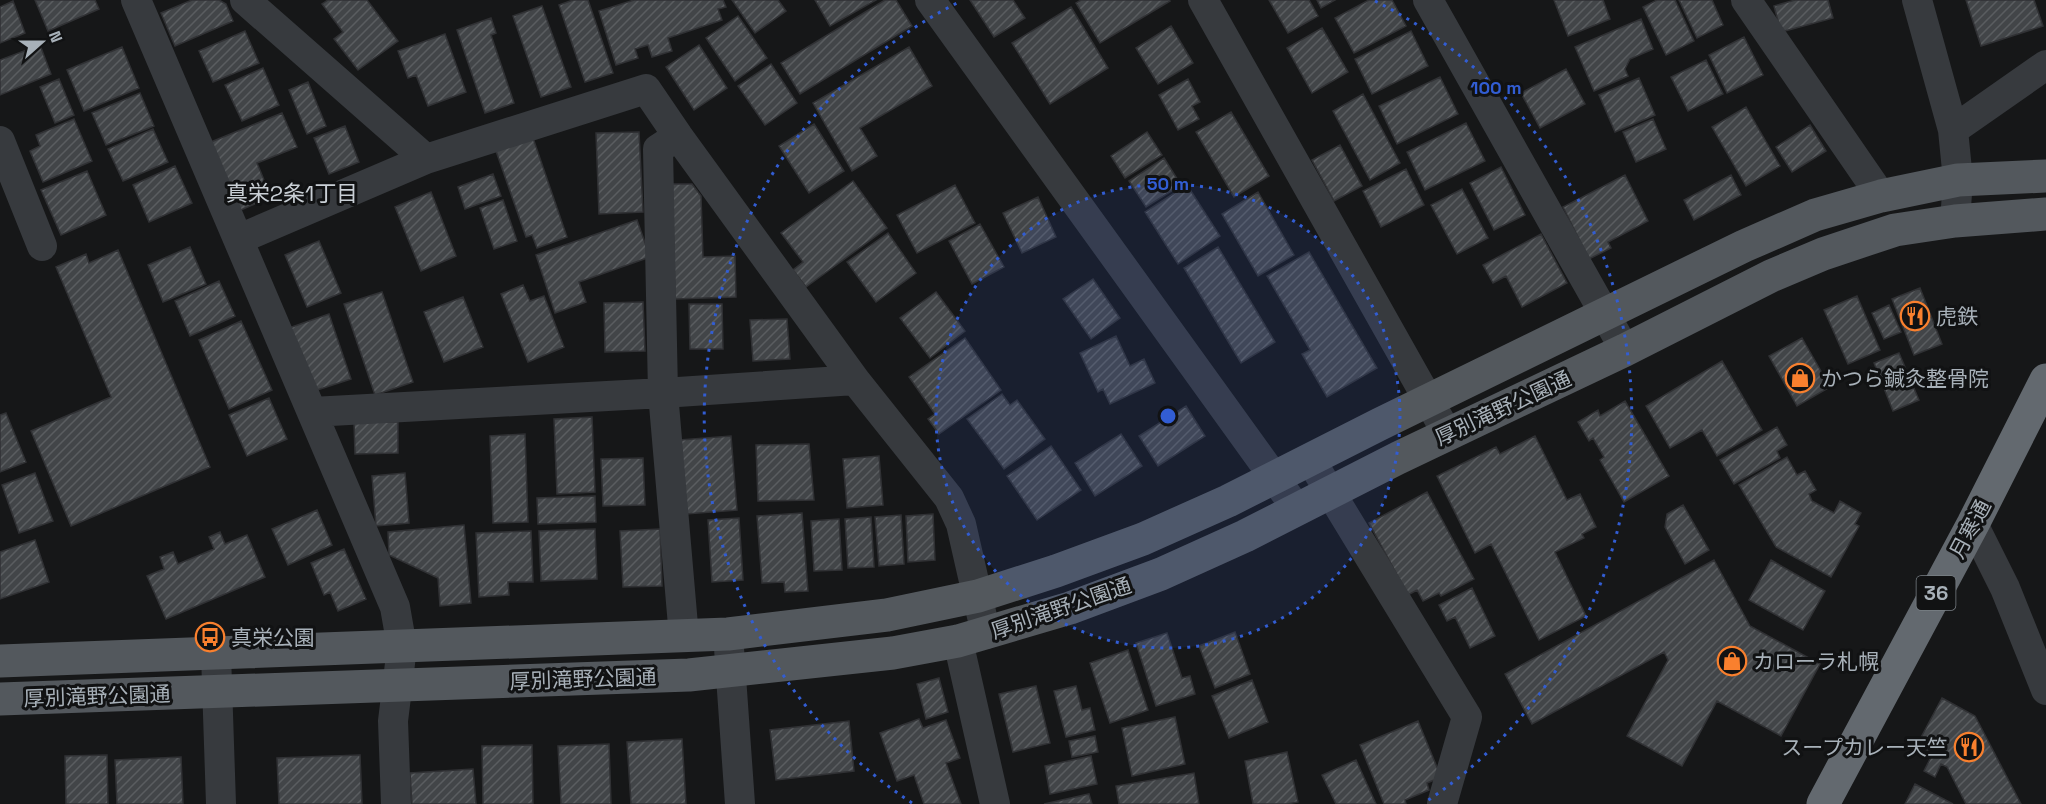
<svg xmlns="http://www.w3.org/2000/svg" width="2046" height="804" viewBox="0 0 2046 804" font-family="'Space Grotesk','Noto Sans JP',sans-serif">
  <defs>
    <pattern id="building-hatch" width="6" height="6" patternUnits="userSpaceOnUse" patternTransform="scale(1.5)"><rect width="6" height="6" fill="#424548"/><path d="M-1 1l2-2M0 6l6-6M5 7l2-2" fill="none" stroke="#5a5d60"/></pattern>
  </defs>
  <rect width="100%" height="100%" fill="#161718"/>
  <!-- building -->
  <path fill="url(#building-hatch)" stroke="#303134" stroke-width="1.5" d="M35,0H95L99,9L48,31Z
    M192,0H219L226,4L233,21L175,46L161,13Z
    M328,0H367L398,41L358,70L334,39L343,32L322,4Z
    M573,0H588L613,73L585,82L559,5Z
    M634,0H723L726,7L718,9L722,20L668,38L672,51L652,57L648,45L635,49L638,58L616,65L599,11Z
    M732,0H778L786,11L755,33Z
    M815,0H876L830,26Z
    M885,0H896L912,26L800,94L781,63Z
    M970,0H1013L1025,18L994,37Z
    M1081,0H1169L1170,1L1100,43L1076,3Z
    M1269,0H1309L1318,16L1288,33Z
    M1317,0H1335L1321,8Z
    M1369,0H1392L1406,26L1354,53L1335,18Z
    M1554,0H1603L1610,19L1568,36Z
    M1657,0H1675L1694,41L1666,55L1643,7Z
    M1679,0H1712L1723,25L1697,38Z
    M1795,0H1828L1833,18L1781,32L1774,6Z
    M1966,0H2034L2043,26L1981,46Z
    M13,1L25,33L0,43V7Z
    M542,6L571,87L541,97L513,16Z
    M1071,7L1108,68L1050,104L1012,43Z
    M738,16L767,58L735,81L706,38Z
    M491,18L496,33L491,35L514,103L485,113L457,30Z
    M1641,19L1653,49L1630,59L1625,69L1628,76L1594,91L1575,47Z
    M1171,26L1193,63L1158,84L1136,48Z
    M1322,28L1348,72L1312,93L1287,48Z
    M245,31L259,63L213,82L199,51Z
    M1411,31L1428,66L1372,94L1355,59Z
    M445,34L466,92L428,106L416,75L408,78L398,51Z
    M1744,37L1763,75L1727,93L1709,55Z
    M40,45L51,74L0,95V60Z
    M699,45L727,88L694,110L666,67Z
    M122,47L139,88L84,111L67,70Z
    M909,47L932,86L860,128L877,156L852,171L813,103Z
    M1706,60L1723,94L1688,111L1671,77Z
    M771,64L797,103L765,125L738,86Z
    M263,68L279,105L242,121L225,85Z
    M1566,69L1585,104L1540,128L1521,93Z
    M1440,77L1458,114L1397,144L1379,106Z
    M1639,78L1655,115L1615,132L1599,95Z
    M59,79L74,115L55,123L40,87Z
    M1188,79L1200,102L1192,106L1199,119L1178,130L1159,95Z
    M308,82L326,126L307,134L289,90Z
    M140,93L154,126L106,145L92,113Z
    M1363,94L1400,163L1370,180L1333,111Z
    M1746,107L1780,166L1746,186L1712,127Z
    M1231,112L1269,176L1234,197L1196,132Z
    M282,113L297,147L257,163L271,197L234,213L206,144Z
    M74,119L92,161L43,182L30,151L40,146L36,135Z
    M1653,119L1666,149L1636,162L1623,132Z
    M1466,123L1485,161L1425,190L1407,152Z
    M814,124L844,171L809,193L779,146Z
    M1810,125L1826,151L1792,172L1776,147Z
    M345,126L359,162L329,174L314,138Z
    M153,129L168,162L123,181L108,149Z
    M639,132L643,212L599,214L596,133Z
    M1147,132L1162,155L1125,178L1111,156Z
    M533,138L567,237L537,248L532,235L526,237L496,151Z
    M1340,145L1362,186L1334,201L1312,160Z
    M1164,158L1181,185L1146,207L1129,181Z
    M175,166L192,203L149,222L133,185Z
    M1501,167L1525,215L1494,230L1470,183Z
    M1406,169L1424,205L1381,227L1363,191Z
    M87,171L106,215L61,235L41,190Z
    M493,174L501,196L465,209L458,187Z
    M1625,175L1648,221L1608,242L1611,248L1589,259L1563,207Z
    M1731,175L1741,195L1694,220L1684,200Z
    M853,181L887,228L806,287L793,270L803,262L781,233Z
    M672,184H692L701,196L703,257L735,256L736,297L675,299Z
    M955,185L975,223L917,253L897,215Z
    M1187,185L1220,236L1178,264L1145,212Z
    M1462,189L1488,238L1457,254L1431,205Z
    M431,192L456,256L421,271L395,207Z
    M1258,192L1294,255L1258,276L1222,214Z
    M1038,197L1056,237L1022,253L1003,213Z
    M503,200L517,241L494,249L480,208Z
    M637,220L650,257L579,282L586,302L555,313L536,255Z
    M980,224L1004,267L972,284L949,241Z
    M888,233L916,273L876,302L847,262Z
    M1541,234L1567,283L1522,307L1506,276L1493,283L1483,265Z
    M319,241L341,293L307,307L285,255Z
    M190,247L206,284L163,302L148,265Z
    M1218,247L1275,342L1241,363L1184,268Z
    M118,250L210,467L71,526L31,431L111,397L56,267L86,254L89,263Z
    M1309,252L1377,368L1327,397L1302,354L1310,350L1267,276Z
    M1093,279L1120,318L1091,339L1063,299Z
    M219,281L235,316L190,336L175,301Z
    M523,285L530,301L544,296L564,347L528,362L501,294Z
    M1920,288L1942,344L1914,355L1892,299Z
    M382,292L413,382L375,395L344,304Z
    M936,292L965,331L930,358L900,318Z
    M1857,296L1880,350L1848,364L1824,310Z
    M463,297L483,347L444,362L424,312Z
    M643,302L645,351L605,352L604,303Z
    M689,304H722L723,349H690Z
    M1889,305L1901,332L1884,339L1872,313Z
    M329,314L351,379L311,392L289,328Z
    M787,319L790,359L753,361L750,320Z
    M241,321L272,390L229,409L199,340Z
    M1116,336L1130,366L1144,359L1155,383L1110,404L1103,389L1098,392L1080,353Z
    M965,338L1001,390L939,434L928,419L935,414L909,377Z
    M1802,338L1830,387L1797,406L1769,356Z
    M1899,353L1919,400L1893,411L1874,363Z
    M1722,361L1762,430L1717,456L1702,430L1670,448L1646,406Z
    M1002,394L1010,405L1017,400L1045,439L1004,469L967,419Z
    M269,398L287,439L247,456L229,415Z
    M1625,401L1669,476L1624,502L1600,460L1604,457L1593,438L1589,441L1578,422L1598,410L1600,416Z
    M1186,406L1205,436L1158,466L1139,436Z
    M6,413L26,462L0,472V415Z
    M592,417L595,492L557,494L554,419Z
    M354,422H398V453L355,454Z
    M1777,427L1787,445L1777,451L1780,458L1734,484L1720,460Z
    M525,434L528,522L493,523L490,436Z
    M1121,434L1142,466L1095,496L1075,463Z
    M731,436L737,510L686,514L680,440Z
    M1535,436L1567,500L1580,494L1596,527L1582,534L1584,538L1555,552L1586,616L1539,640L1491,544L1475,553L1437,476L1496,447L1500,454Z
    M809,444L814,500L758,501L756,445Z
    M1051,446L1081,490L1037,520L1007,476Z
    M879,456L883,505L847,508L843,459Z
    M1787,457L1797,475L1805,471L1816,490L1809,494L1812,501L1834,513L1840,501L1861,513L1855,524L1859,526L1831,577L1776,547L1739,485Z
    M643,458L645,505L603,506L601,459Z
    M35,473L53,521L19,533L2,485Z
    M405,473L409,523L376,526L372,476Z
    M1427,492L1474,579L1441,596L1439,593L1423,601L1417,590L1408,595L1369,523Z
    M595,496L596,522L538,524L537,498Z
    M1683,505L1709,550L1685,564L1665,527L1667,514Z
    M317,510L332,545L288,565L272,529Z
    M802,513L808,591L785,592L784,582L762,583L757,516Z
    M933,514L935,560L908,562L906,516Z
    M901,515L904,564L879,566L875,517Z
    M871,517L874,567L848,568L845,519Z
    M739,518L743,580L712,582L708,520Z
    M839,519L842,570L814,571L811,521Z
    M464,525L471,603L440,606L438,578L389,555L388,532Z
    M595,529L597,579L541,581L539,531Z
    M660,529L662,586L623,587L620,531Z
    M531,531L533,582H508L509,595L479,597L476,533Z
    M220,532L225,544L247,535L265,577L166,619L147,576L164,569L160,557L173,552L178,564L214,549L209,537Z
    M35,540L49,582L0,599V552Z
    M344,549L366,599L338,611L330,592L324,595L311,563Z
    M1714,560L1750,626L1820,664L1781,736L1717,701L1682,766L1627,736L1668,660L1664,652L1532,724L1505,674Z
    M1771,560L1825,591L1803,630L1749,600Z
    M1472,588L1495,636L1470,648L1455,617L1447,621L1439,605Z
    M1235,632L1250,674L1215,688L1199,646Z
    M1167,633L1182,678L1190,676L1195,694L1156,706L1136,643Z
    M1128,650L1148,710L1110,723L1090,663Z
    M939,678L948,712L926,719L917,684Z
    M1252,680L1268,722L1229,738L1212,696Z
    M1036,686L1050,743L1013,752L999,694Z
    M1076,686L1082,710L1090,708L1095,730L1066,737L1054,691Z
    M1942,698L1975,716L2021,804H1966L1947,767L1941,764L1935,777L1924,771L1933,753L1917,745Z
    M1175,717L1185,764L1132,776L1122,728Z
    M919,719L923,728L946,720L960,758L946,763L961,804H924L914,775L897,781L880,733Z
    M849,721L854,771L776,780L770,730Z
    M1418,721L1441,777L1427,783L1429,790L1405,800L1406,804H1384L1360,745Z
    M1095,736L1098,752L1072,757L1069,741Z
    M682,739L686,804H631L627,742Z
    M609,744L611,804H561L558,746Z
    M532,745L533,804H483L482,746Z
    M1287,752L1298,802L1287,804H1253L1245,761Z
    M107,755L108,804H66L65,756Z
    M360,755L362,804H279L277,758Z
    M1091,756L1097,784L1050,794L1045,766Z
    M181,757L183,804H117L115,760Z
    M1356,760L1376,804H1336L1322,775Z
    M473,769L476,804H412L410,773Z
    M1194,773L1199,804H1119L1116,786Z
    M1915,784L1953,804H1905Z
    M1089,794L1092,804H1044Z"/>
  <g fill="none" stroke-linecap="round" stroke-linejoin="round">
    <!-- minor -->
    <path stroke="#373a3e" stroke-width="30" d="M136,0L395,607L402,647L393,721L396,804
      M245,0L426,159
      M930,0L1297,509
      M1203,0L1448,435
      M1428,0L1625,350
      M1746,0L1881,196
      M1917,0L1953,130L1958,180L1955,221
      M1953,130L2046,65
      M678,136L658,149L663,393L684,637
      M0,141L42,246
      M239,239L426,159L646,89L678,136L855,380L949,498L961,524L986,634
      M312,412L663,393L855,380
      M1310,459L1467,717L1442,804
      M1973,524L2005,588L2046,690
      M728,634L740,804
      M958,641L995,804
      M216,654L221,804"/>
    <!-- major -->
    <path stroke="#53585d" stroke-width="33" d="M0,661L728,634L887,615L978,596L1056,571L1143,539L1228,501L1380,424L1744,246L1815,215L1881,196L1958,180L2046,176
      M0,699L689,675L893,653L958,641L1070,608L1161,574L1245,536L1398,458L1625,350L1771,276L1823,254L1895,230L1955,221L2046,214"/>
    <!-- highway -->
    <path stroke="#63696f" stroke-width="33" d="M1823,804L1973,524L2046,380"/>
  </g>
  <!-- distance rings -->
  <circle cx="1168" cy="416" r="232" fill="#325dd3" fill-opacity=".12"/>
  <g fill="none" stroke="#325dd3" stroke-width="3" stroke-dasharray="3 6">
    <circle cx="1168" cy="416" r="232"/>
    <path d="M912 803A464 464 0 0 1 961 1M1375 1A464 464 0 0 1 1424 803"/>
  </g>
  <!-- icons -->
  <defs>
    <g id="restaurant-ring" transform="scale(1.5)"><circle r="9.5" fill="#111213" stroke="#f9802e" stroke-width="1.5"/><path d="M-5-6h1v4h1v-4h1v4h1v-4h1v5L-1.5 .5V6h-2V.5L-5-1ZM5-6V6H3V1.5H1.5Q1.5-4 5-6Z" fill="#f9802e"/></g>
    <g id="shop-ring" transform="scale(1.5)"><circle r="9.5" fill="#111213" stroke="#f9802e" stroke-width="1.5"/><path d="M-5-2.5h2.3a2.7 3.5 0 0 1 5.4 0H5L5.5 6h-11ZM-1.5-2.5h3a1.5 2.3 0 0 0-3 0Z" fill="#f9802e"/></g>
    <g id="bus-ring" transform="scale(1.5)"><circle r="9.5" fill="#111213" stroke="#f9802e" stroke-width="1.5"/><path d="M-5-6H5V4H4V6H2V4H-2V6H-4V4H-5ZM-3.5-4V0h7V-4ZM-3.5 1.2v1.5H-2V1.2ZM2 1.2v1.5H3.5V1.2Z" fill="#f9802e"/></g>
  </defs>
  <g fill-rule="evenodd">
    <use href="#restaurant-ring" x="1915" y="316"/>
    <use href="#shop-ring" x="1800" y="378"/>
    <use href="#bus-ring" x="210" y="637"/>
    <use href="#shop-ring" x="1732" y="661"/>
    <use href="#restaurant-ring" x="1969" y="747"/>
  </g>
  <g text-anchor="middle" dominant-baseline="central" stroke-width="6" stroke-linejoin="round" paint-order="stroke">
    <!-- shield labels -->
    <rect fill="#111213" stroke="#7b8187" stroke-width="1.5" x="1916.5" y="576" width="39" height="34" rx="4.5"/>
    <g font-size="20" font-weight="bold" fill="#a8b1b9">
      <text x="1936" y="593">36</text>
    </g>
    <!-- poi labels -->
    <g font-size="21" fill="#a8b1b9" stroke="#111213" text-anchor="start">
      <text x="1936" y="316">虎鉄</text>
      <text x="1821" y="378">かつら鍼灸整骨院</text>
      <text x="231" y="637">真栄公園</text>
      <text x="1753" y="661">カローラ札幌</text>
      <text x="1948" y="747" text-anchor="end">スープカレー天竺</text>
    </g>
    <!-- street labels -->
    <g font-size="21" fill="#a8b1b9" stroke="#111213">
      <text transform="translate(1503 408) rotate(-25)">厚別滝野公園通</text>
      <text transform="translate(1970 529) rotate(-62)">月寒通</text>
      <text transform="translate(1061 608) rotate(-19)">厚別滝野公園通</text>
      <text transform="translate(583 679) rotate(-2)">厚別滝野公園通</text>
      <text transform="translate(97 696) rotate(-2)">厚別滝野公園通</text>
    </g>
    <!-- neighbourhood labels -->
    <g font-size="22" fill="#c9cfd5" stroke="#111213">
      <text x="292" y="193">真栄2条1丁目</text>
    </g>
  </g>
  <circle cx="1168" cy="416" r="9" fill="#325dd3" stroke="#111213" stroke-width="3"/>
  <g font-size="18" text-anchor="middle" font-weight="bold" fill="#325dd3" stroke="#111213" stroke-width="6" stroke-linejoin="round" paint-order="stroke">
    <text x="1496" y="94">100 m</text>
    <text x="1168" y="190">50 m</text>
  </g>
  <!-- north arrow -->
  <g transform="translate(42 42) rotate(69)" stroke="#111213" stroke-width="4.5" paint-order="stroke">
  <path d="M0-4.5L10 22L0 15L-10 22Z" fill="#a8b1b9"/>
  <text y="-9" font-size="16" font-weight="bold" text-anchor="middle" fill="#a8b1b9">N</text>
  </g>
</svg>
